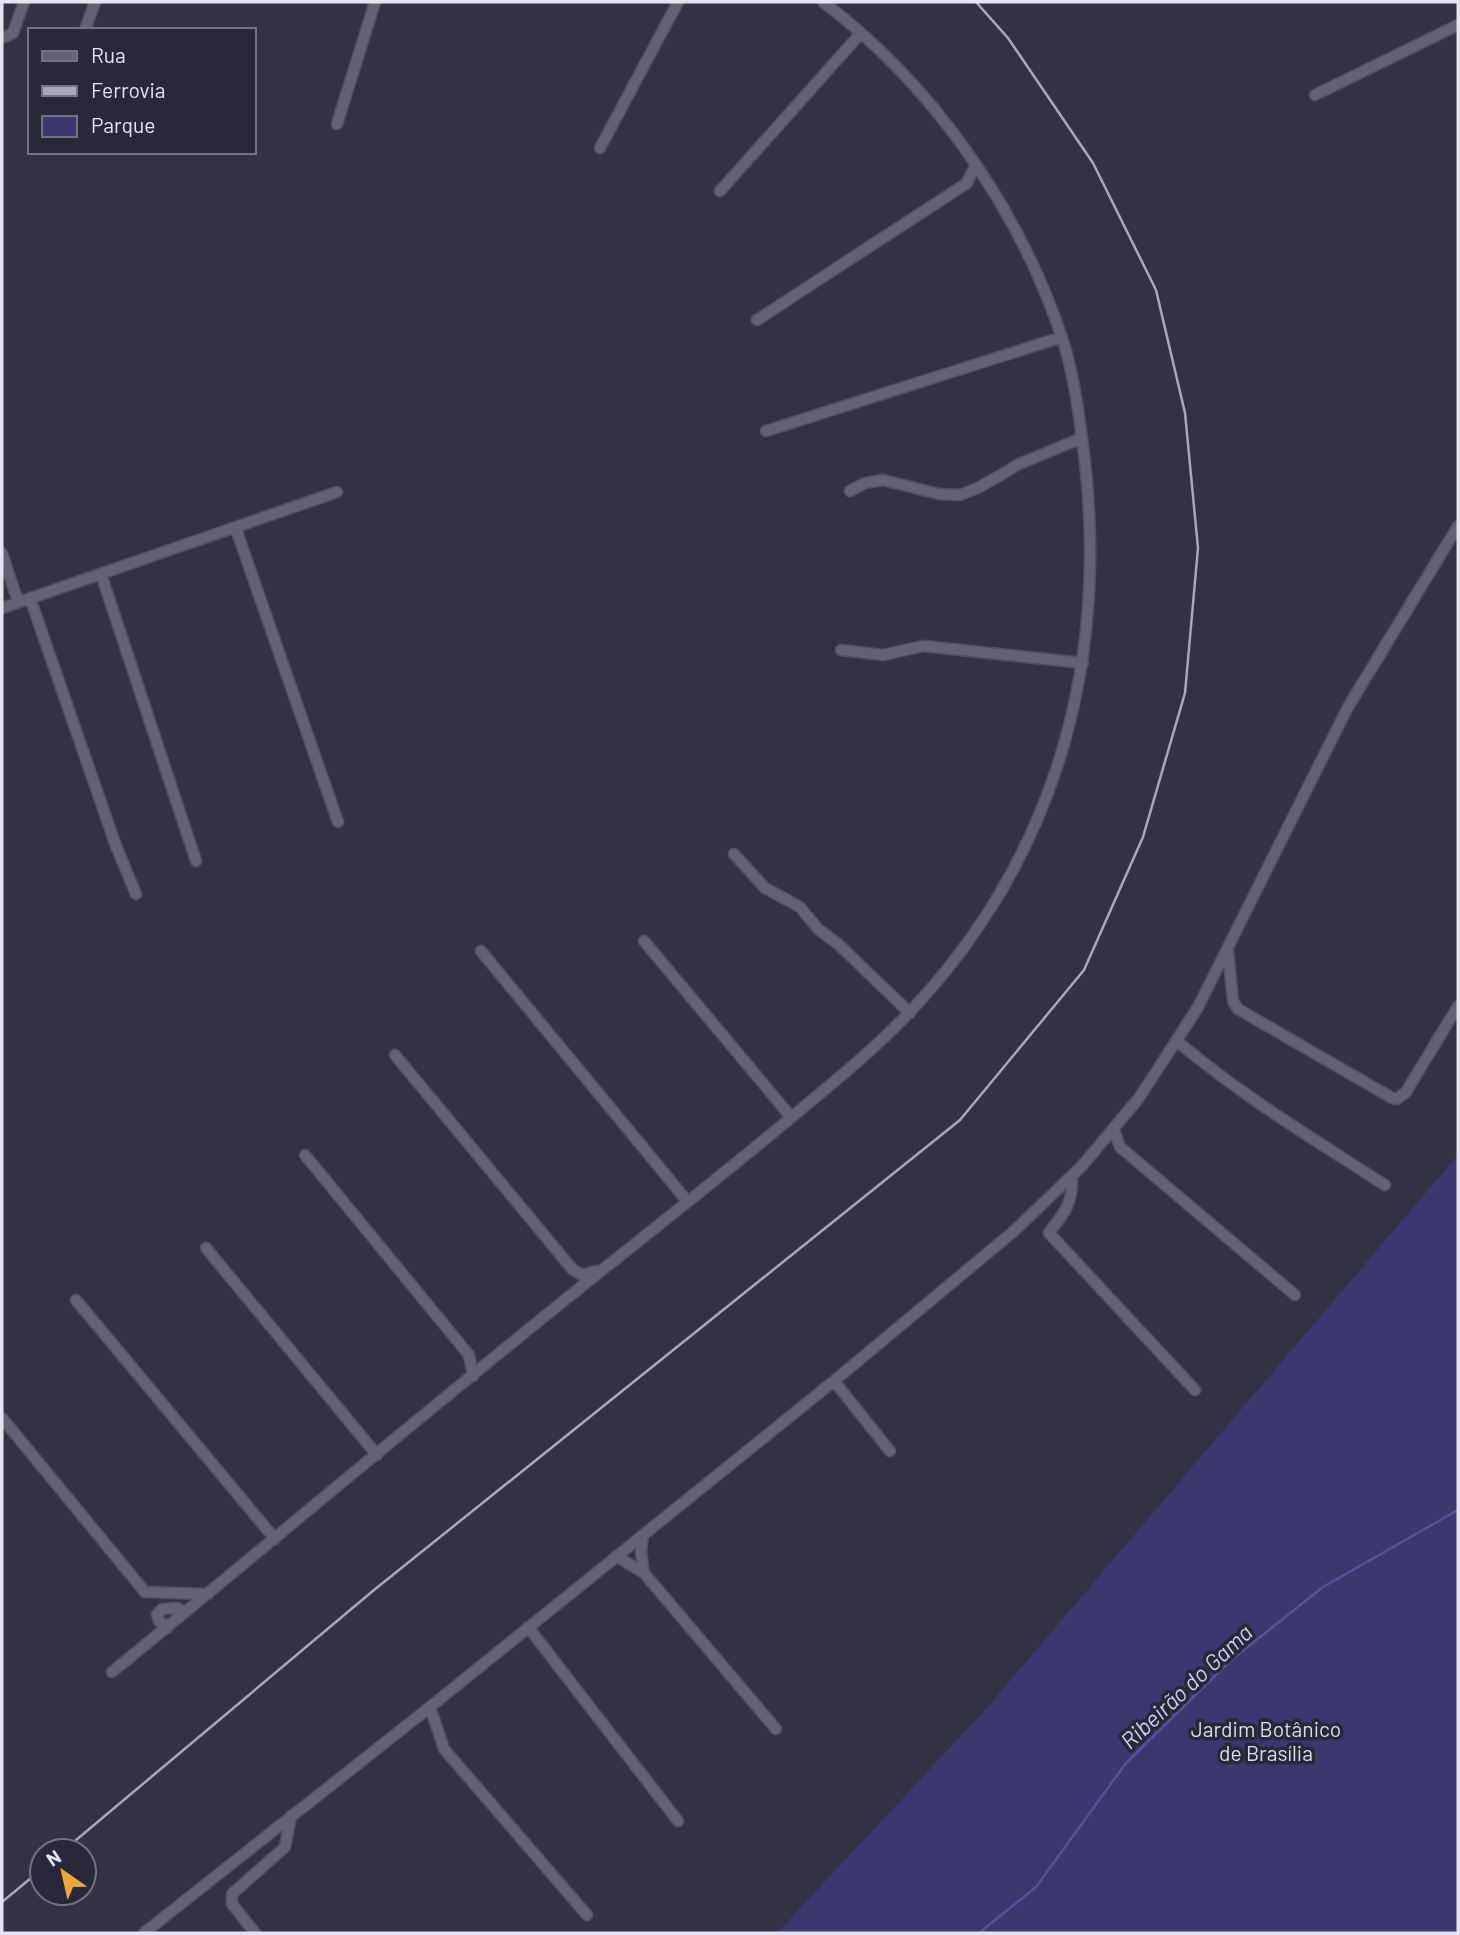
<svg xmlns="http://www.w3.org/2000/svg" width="1460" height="1935" viewBox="0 0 1460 1935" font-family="Barlow,sans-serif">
  <rect width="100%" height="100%" fill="#323244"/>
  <!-- green -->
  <path fill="#3d3770" d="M1458,1155V1933H777L985,1710Z"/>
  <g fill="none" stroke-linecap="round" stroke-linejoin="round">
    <!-- stream -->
    <path stroke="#575098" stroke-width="2.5" d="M979,1933L1036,1887L1126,1763L1230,1661L1323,1587L1458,1510"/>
    <!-- minor casing -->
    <g stroke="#4f4f5d" stroke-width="13">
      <path id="minor" d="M85,30L95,2
        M2,38L13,33L24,2
        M1315,95L1458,25
        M337,124L375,2
        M600,148L678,2
        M720,191L861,33
        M757,320L967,183L975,166
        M766,431L1062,337
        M850,491L865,483L883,480L939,494L960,495L980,487L1019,464L1082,438
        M236,529L338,822
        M2,553L18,602
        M101,574L196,861
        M30,598L116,846L136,894
        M2,608L337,492
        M841,650L883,655L923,646L1083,663
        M734,854L765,888L800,907L818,929L838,944L910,1013
        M644,941L791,1117
        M1228,950L1233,1001L1238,1009L1392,1098L1397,1099L1406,1092L1458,1006
        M481,951L688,1202
        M1177,1041C1241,1095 1314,1140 1385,1185
        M395,1055L573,1270L582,1275L596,1271
        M1114,1130L1120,1147L1295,1295
        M305,1155L469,1355L473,1376
        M1072,1176C1073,1203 1065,1212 1049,1233L1195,1390
        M206,1248L377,1455
        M76,1300L275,1539
        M834,1381L890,1451
        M2,1418L145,1592L208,1594
        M643,1535L641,1552L644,1573
        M616,1556L644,1573L776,1729
        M528,1627L678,1821
        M167,1628L159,1621L157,1614L162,1609L177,1608L185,1612
        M112,1672C270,1543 426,1411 586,1283C657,1226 729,1170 799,1111C835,1081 872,1051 905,1017C1061,855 1113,651 1081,431C1077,400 1072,366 1061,335C1018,207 931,83 823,2
        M430,1707L444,1749L587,1915
        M144,1933L430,1707L834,1381L1014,1231L1081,1167L1139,1098L1198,1007L1348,707L1458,526
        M255,1933L232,1904V1894L285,1847L291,1816"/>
    </g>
    <!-- minor -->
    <use href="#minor" stroke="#626175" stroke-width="10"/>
    <!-- rail -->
    <path stroke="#a8a8b6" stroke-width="2.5" d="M63,1851L374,1590L960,1120L1084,970L1143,837L1185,693L1198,548L1185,413L1156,290L1093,163L1008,38L976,2
      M2,1902L42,1869"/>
  </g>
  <g text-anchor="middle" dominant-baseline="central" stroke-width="7" stroke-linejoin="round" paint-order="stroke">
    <!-- park labels -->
    <g font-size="21" fill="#dbdbf0" stroke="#292839">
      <text x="1266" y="1728">Jardim Botânico<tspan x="1266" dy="24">de Brasília</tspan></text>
    </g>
    <!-- water labels -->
    <g font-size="23" font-style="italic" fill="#ccccf5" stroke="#292839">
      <text transform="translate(1186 1686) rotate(-43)">Ribeirão do Gama</text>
    </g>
  </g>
  <!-- border -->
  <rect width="1460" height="1935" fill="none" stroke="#e4e4f0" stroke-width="7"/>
  <!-- legend -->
  <rect x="28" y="28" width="228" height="126" fill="#292839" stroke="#747382" stroke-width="2"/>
  <rect x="42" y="51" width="35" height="10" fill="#626175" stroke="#747382" stroke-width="2"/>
  <text x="91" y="63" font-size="21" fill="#e4e4f0">Rua</text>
  <rect x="42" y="86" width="35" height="10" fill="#a8a8b6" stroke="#747382" stroke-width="2"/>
  <text x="91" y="98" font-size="21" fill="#e4e4f0">Ferrovia</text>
  <rect x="42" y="116" width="35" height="21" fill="#3d3770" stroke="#747382" stroke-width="2"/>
  <text x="91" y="133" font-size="21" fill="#e4e4f0">Parque</text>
  <!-- north arrow -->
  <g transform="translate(63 1872) rotate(326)"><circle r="33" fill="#292839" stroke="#747382" stroke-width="2"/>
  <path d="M0-5L12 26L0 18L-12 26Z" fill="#eca93a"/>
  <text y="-10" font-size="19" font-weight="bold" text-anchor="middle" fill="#e4e4f0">N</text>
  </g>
</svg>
